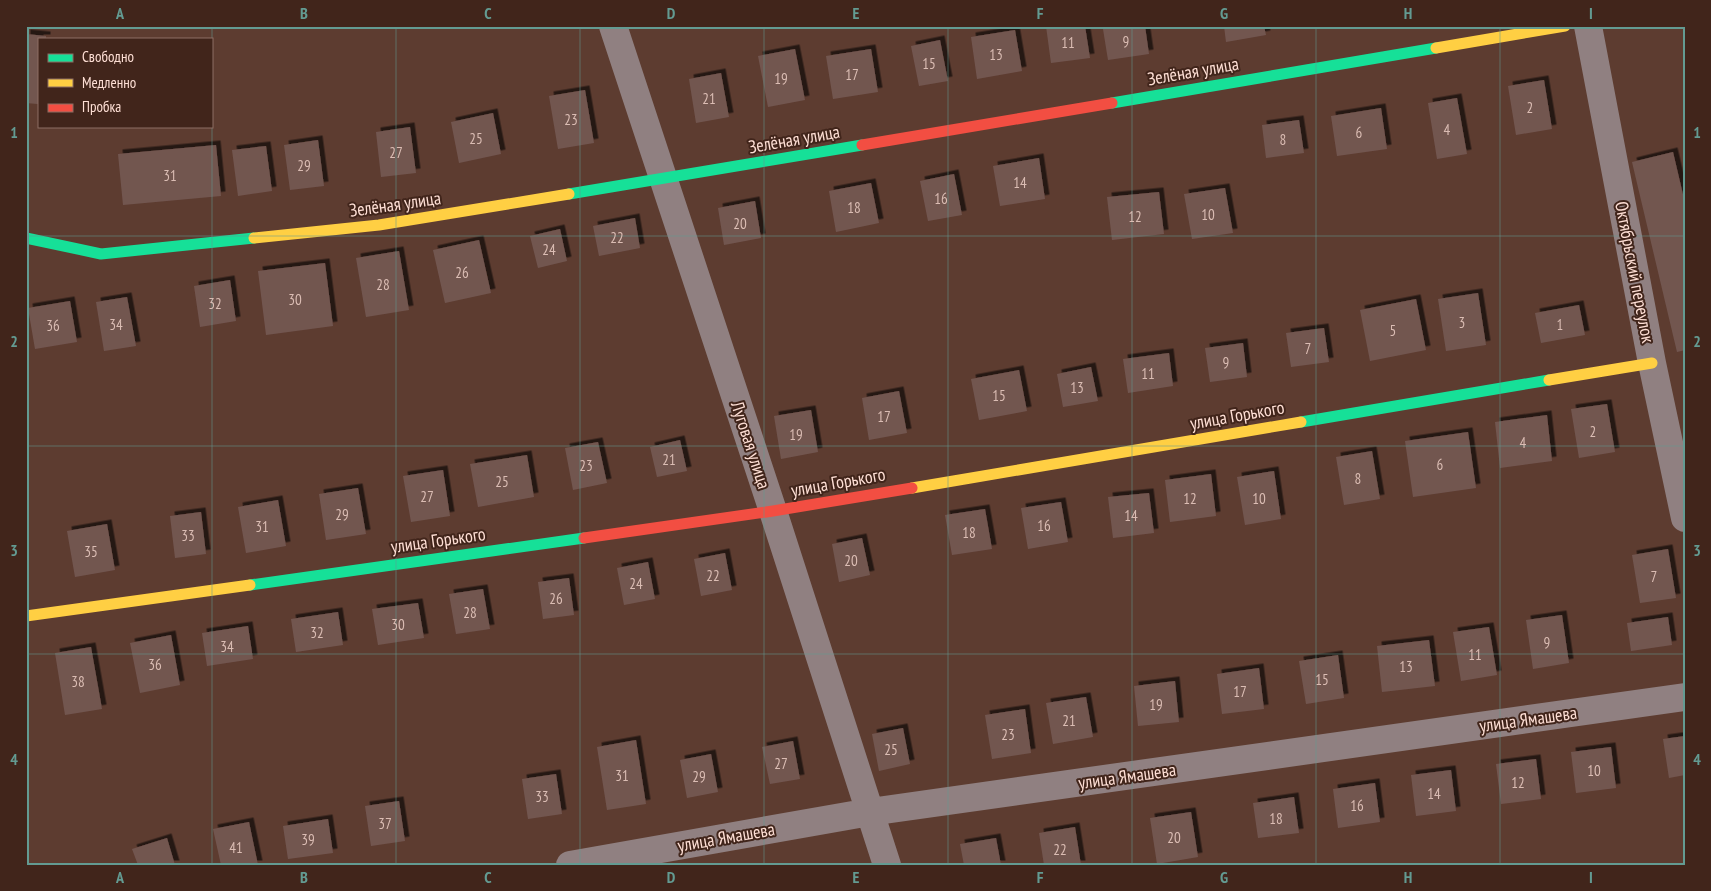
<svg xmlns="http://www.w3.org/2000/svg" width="1711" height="891" viewBox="0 0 1711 891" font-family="'PT Sans Narrow',sans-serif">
  <defs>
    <filter id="shadow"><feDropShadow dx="4.5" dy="-4.5" stdDeviation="0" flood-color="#0009"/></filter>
  </defs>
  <rect width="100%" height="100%" fill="#5d3c30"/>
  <!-- building -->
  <path fill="#725650" filter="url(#shadow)" d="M1046,26H1085L1090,58L1051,63Z
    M1119,26H1145L1149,54L1108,60L1103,29Z
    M1224,26H1264L1266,35L1226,42Z
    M1015,30L1022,71L977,79L971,37Z
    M26,34L46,36V39H39L38,104L26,103Z
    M940,40L948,81L919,86L911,46Z
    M795,49L805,100L768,107L758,56Z
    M871,49L878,92L833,99L826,56Z
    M721,73L729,117L696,123L689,79Z
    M1544,80L1552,129L1516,135L1508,86Z
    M585,90L594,143L558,149L549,96Z
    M1457,98L1467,154L1437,159L1428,103Z
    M1381,108L1387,149L1337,156L1331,116Z
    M493,113L501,154L459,163L451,122Z
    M1299,120L1304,153L1266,158L1262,125Z
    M410,127L416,173L381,177L376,132Z
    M318,140L324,186L290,190L284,145Z
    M216,145L221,196L123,205L118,154Z
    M266,146L272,191L238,196L232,150Z
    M1673,152L1685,203V350L1677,352L1632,162Z
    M1039,158L1045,199L1000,206L993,166Z
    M954,174L962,215L928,221L920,181Z
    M871,183L879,223L836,232L829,191Z
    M1225,188L1233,233L1192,239L1184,194Z
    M1159,192L1164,234L1112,240L1107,197Z
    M755,201L761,238L724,245L718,208Z
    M635,218L640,248L599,256L593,226Z
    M560,229L567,261L538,268L530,236Z
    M479,240L491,293L445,303L433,250Z
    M399,251L409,310L366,317L356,258Z
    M325,263L333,326L266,335L258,271Z
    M230,280L236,321L200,327L194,286Z
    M1478,293L1486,345L1446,351L1438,299Z
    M127,297L136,346L104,351L96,302Z
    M1416,299L1426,350L1370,361L1360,310Z
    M70,301L77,342L35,349L28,308Z
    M1579,305L1585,335L1541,343L1535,313Z
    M1324,328L1329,362L1291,367L1286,333Z
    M1243,343L1247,377L1210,382L1205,348Z
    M1169,353L1173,386L1128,393L1123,359Z
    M1091,367L1098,401L1063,407L1057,374Z
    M1019,370L1027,411L979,420L971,379Z
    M899,391L907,433L869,440L862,398Z
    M1607,404L1615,452L1579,458L1571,409Z
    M811,410L818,452L781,459L774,416Z
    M1547,415L1552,461L1500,468L1495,422Z
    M1468,432L1476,488L1413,497L1405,441Z
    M680,440L687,471L657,477L650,447Z
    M598,442L607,483L573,490L565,448Z
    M1372,451L1380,499L1344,505L1336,457Z
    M527,455L534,497L478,507L470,464Z
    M443,470L450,516L411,522L403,476Z
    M1274,471L1281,519L1245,525L1237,477Z
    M1211,474L1216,516L1170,522L1165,480Z
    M358,488L366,534L326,540L319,494Z
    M1149,493L1154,533L1113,538L1108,497Z
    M278,500L286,546L246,553L238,507Z
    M1061,502L1068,542L1028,549L1021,508Z
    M985,509L992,549L952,555L945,515Z
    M201,512L206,554L175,558L170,516Z
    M107,524L115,570L75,577L67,531Z
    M862,538L870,575L839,582L832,544Z
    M1668,549L1676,598L1640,603L1632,555Z
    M725,553L732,590L701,596L694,559Z
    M648,562L655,599L624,605L617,568Z
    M569,578L574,615L543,619L538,582Z
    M483,589L490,629L456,634L449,594Z
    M418,603L424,638L378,645L372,609Z
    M338,612L343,645L296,652L291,619Z
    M1562,615L1569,663L1533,669L1526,620Z
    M1668,617L1672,645L1631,651L1627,623Z
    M248,626L253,659L207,666L202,633Z
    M1489,627L1497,675L1461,681L1453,632Z
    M171,635L180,685L140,693L130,643Z
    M1429,640L1435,686L1382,692L1377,646Z
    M91,647L102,709L65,715L55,653Z
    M1338,655L1344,698L1306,704L1299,661Z
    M1259,668L1264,709L1222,714L1217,674Z
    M1175,681L1179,722L1138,726L1134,686Z
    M1086,697L1093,737L1053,744L1046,703Z
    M1025,709L1031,753L992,759L985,715Z
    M903,728L910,764L879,771L872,734Z
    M1685,736V775L1669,778L1663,739Z
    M636,740L646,804L607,810L597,747Z
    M793,741L800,779L770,784L762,747Z
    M1611,747L1616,788L1576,793L1571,752Z
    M711,754L718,792L687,798L680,760Z
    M1536,759L1541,799L1501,804L1496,764Z
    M1451,770L1456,811L1416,816L1411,775Z
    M556,774L562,814L528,819L522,779Z
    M1375,783L1380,822L1338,828L1333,789Z
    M1294,797L1299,833L1258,838L1253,803Z
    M399,801L405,841L371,846L365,806Z
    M1191,812L1198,857L1157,864L1150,818Z
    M328,819L333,853L288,859L283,826Z
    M249,822L258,865H221L213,829Z
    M1075,827L1081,865H1044L1039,833Z
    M167,838L175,865H138L132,849Z
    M996,838L1001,865H964L960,844Z"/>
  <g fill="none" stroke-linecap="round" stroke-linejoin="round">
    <!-- street -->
    <path stroke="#908081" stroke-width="28" d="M613,26L773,511L887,865
      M1588,26L1652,363L1685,518
      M570,865L870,812L1685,697"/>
    <!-- fast -->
    <path stroke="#16e098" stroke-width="11" d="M1112,103L1436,48
      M569,194L862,145
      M26,238L101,254L254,238
      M1301,422L1549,380
      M250,585L584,538"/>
    <!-- slow -->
    <path stroke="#ffcf43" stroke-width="11" d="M1436,48L1565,26
      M254,238L379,225L569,194
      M1549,380L1652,363
      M912,488L1301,422
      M26,616L250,585"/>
    <!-- jam -->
    <path stroke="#f24e42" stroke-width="11" d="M862,145L1112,103
      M584,538L773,511L912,488"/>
  </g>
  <!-- grid -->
  <path fill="none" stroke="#639b92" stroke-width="1" stroke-opacity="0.55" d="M212,26V865M396,26V865M580,26V865M764,26V865M948,26V865M1132,26V865M1316,26V865M1500,26V865M26,236H1685M26,446H1685M26,654H1685"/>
  <g text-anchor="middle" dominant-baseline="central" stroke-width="4" stroke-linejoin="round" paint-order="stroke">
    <!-- number labels -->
    <g font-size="15" fill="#dbbdb4">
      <text x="1126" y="41">9</text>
      <text x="1068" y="42">11</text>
      <text x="996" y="54">13</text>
      <text x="929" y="63">15</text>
      <text x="852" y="74">17</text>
      <text x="781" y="78">19</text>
      <text x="709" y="98">21</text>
      <text x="1530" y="107">2</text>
      <text x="571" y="119">23</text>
      <text x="1447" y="129">4</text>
      <text x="1359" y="132">6</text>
      <text x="476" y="138">25</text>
      <text x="1283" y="139">8</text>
      <text x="396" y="152">27</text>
      <text x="304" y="165">29</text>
      <text x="170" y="175">31</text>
      <text x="1020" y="182">14</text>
      <text x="941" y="198">16</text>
      <text x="854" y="207">18</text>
      <text x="1208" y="214">10</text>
      <text x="1135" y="216">12</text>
      <text x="740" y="223">20</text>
      <text x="617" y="237">22</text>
      <text x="549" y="249">24</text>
      <text x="462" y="272">26</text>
      <text x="383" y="284">28</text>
      <text x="295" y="299">30</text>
      <text x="215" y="303">32</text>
      <text x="1462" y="322">3</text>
      <text x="116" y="324">34</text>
      <text x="1560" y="324">1</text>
      <text x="53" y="325">36</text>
      <text x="1393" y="330">5</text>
      <text x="1308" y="348">7</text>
      <text x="1226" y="362">9</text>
      <text x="1148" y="373">11</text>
      <text x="1077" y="387">13</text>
      <text x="999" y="395">15</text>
      <text x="884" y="416">17</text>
      <text x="1593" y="431">2</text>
      <text x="796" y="434">19</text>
      <text x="1523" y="442">4</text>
      <text x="669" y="459">21</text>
      <text x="1440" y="464">6</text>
      <text x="586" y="465">23</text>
      <text x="1358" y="478">8</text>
      <text x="502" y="481">25</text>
      <text x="427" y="496">27</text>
      <text x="1190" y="498">12</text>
      <text x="1259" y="498">10</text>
      <text x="342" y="514">29</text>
      <text x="1131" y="515">14</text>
      <text x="1044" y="525">16</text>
      <text x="262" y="526">31</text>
      <text x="969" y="532">18</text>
      <text x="188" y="535">33</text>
      <text x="91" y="551">35</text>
      <text x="851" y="560">20</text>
      <text x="713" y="575">22</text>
      <text x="1654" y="576">7</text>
      <text x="636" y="583">24</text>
      <text x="556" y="598">26</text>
      <text x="470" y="612">28</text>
      <text x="398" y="624">30</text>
      <text x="317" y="632">32</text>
      <text x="1547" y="642">9</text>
      <text x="227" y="646">34</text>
      <text x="1475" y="654">11</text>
      <text x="155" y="664">36</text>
      <text x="1406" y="666">13</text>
      <text x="1322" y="679">15</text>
      <text x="78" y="681">38</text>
      <text x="1240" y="691">17</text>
      <text x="1156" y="704">19</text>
      <text x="1069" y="720">21</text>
      <text x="1008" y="734">23</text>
      <text x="891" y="749">25</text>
      <text x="781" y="763">27</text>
      <text x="1594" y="770">10</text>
      <text x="622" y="775">31</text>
      <text x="699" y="776">29</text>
      <text x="1518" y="782">12</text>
      <text x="1434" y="793">14</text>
      <text x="542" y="796">33</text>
      <text x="1357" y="805">16</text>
      <text x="1276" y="818">18</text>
      <text x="385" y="823">37</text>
      <text x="1174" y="837">20</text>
      <text x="308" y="839">39</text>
      <text x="236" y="847">41</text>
      <text x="1060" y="849">22</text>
    </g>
    <!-- street labels -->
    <g font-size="18" fill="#fedfd5" stroke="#41251b">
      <text transform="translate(1193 71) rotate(-10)">Зелёная улица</text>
      <text transform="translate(794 139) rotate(-10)">Зелёная улица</text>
      <text transform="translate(395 204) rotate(-8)">Зелёная улица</text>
      <text transform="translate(1635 272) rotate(79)">Октябрьский переулок</text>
      <text transform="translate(1237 415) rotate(-10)">улица Горького</text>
      <text transform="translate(751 445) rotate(72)">Луговая улица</text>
      <text transform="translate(838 482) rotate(-10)">улица Горького</text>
      <text transform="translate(438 540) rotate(-8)">улица Горького</text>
      <text transform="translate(1528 719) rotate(-8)">улица Ямашева</text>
      <text transform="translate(1127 776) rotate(-8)">улица Ямашева</text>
      <text transform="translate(726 837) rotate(-10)">улица Ямашева</text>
    </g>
  </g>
  <!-- border -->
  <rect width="1711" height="891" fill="none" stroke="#41251b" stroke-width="55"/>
  <!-- legend -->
  <rect x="38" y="38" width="175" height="90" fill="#41251b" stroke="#8d6f65"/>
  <rect x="48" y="54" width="25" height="8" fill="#16e098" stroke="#8d6f65"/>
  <text x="82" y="62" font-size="15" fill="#fedfd5">Свободно</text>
  <rect x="48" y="79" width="25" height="8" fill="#ffcf43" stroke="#8d6f65"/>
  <text x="82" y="88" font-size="15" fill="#fedfd5">Медленно</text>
  <rect x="48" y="104" width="25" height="8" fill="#f24e42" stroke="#8d6f65"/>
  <text x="82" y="112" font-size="15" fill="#fedfd5">Пробка</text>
  <rect x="28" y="28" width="1656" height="836" fill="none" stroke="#639b92" stroke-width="2"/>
  <g font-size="16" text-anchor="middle" font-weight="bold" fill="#639b92">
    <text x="120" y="19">A</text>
    <text x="304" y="19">B</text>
    <text x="488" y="19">C</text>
    <text x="671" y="19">D</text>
    <text x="856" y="19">E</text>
    <text x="1040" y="19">F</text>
    <text x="1224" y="19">G</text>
    <text x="1408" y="19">H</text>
    <text x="1591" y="19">I</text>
    <text x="14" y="138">1</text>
    <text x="1697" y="138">1</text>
    <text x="14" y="347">2</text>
    <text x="1697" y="347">2</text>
    <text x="14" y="556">3</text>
    <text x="1697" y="556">3</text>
    <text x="14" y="765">4</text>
    <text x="1697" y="765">4</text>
    <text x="120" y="883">A</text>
    <text x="304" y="883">B</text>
    <text x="488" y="883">C</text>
    <text x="671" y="883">D</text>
    <text x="856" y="883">E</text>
    <text x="1040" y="883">F</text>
    <text x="1224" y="883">G</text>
    <text x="1408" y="883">H</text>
    <text x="1591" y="883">I</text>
  </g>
</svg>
